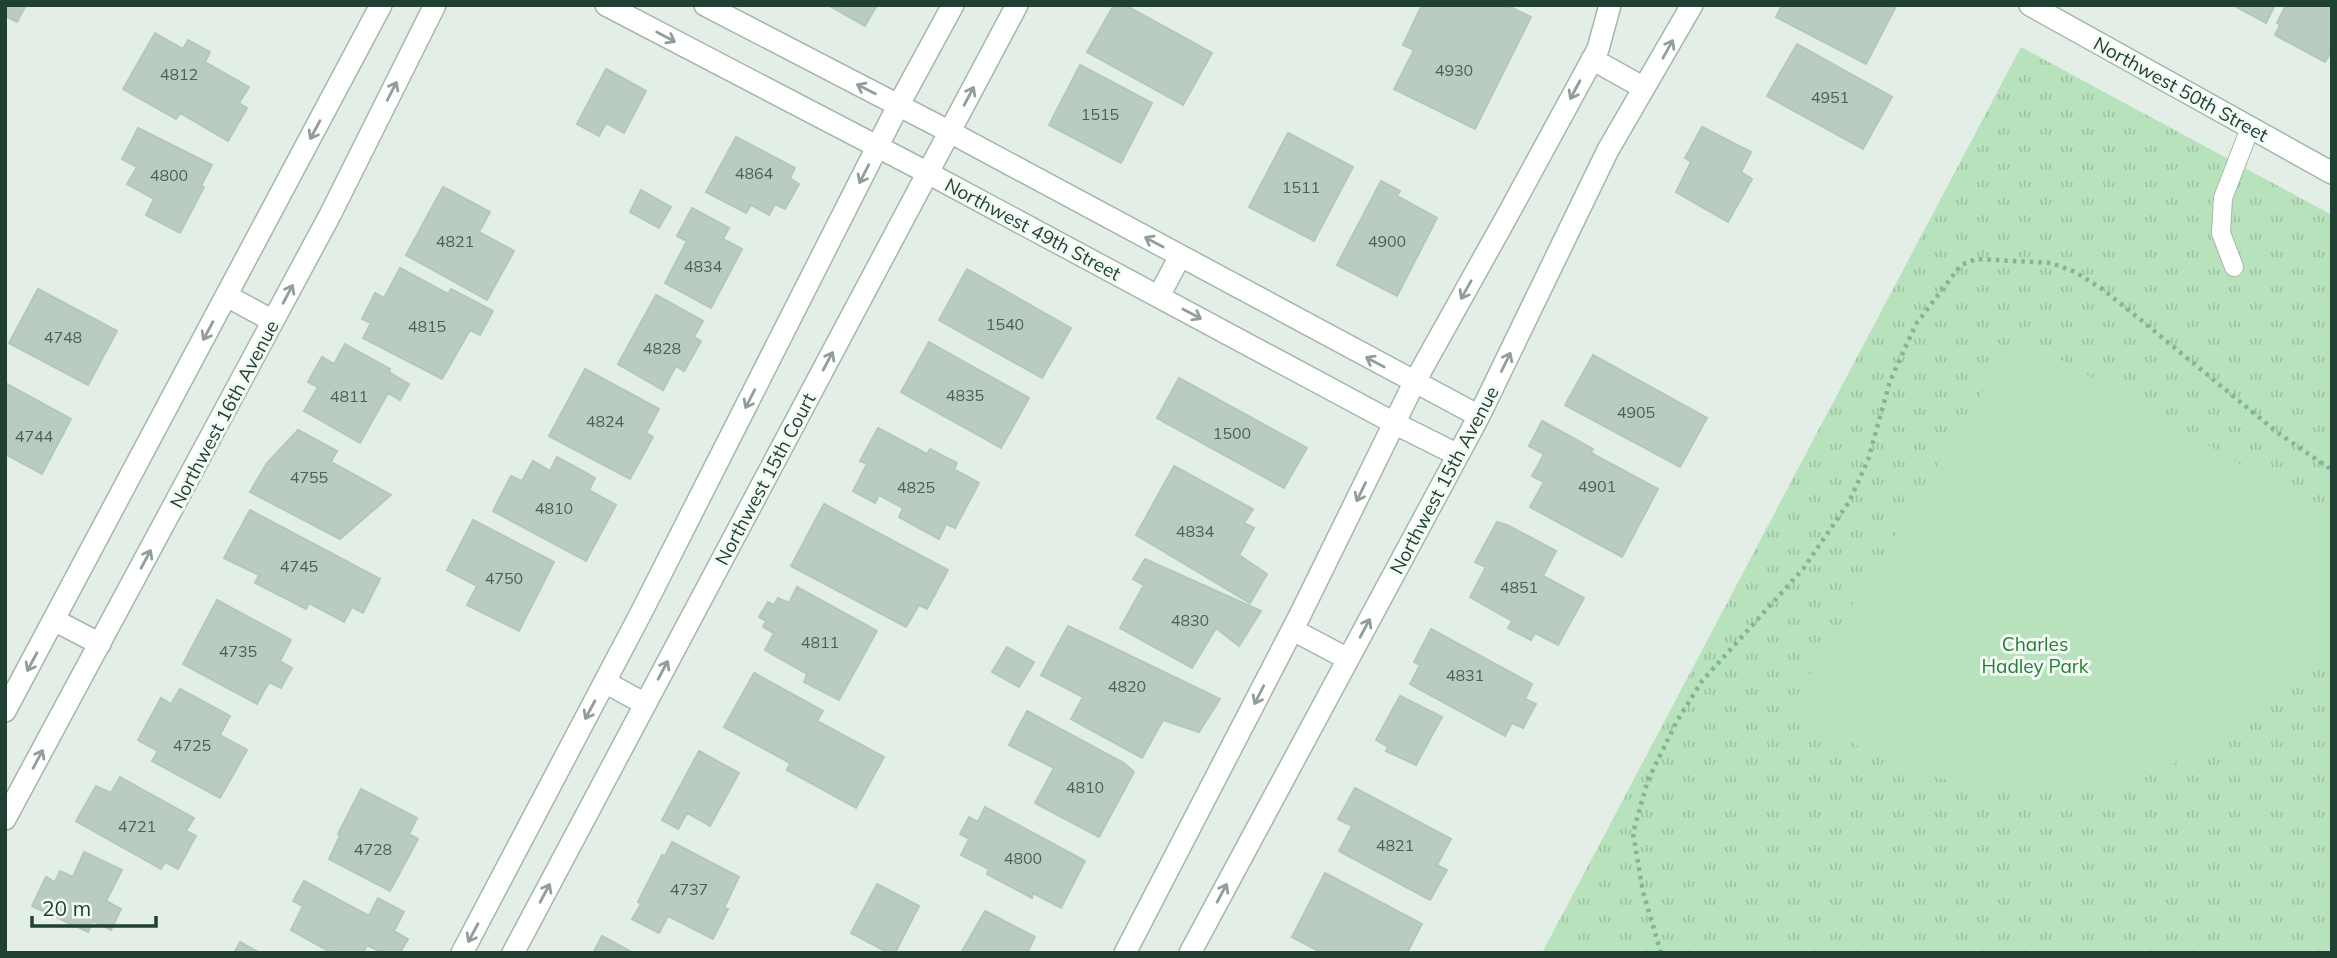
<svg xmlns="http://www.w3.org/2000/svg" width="2337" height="958" viewBox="0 0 2337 958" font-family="Mulish,sans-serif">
  <defs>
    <pattern id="park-tufts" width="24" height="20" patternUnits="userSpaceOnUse" patternTransform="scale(1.75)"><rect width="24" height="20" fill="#b8e2bb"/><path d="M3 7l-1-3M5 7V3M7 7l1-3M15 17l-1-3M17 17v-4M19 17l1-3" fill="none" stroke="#9ec3a1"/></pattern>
  </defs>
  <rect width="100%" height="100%" fill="#e2eee6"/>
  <!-- park -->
  <path fill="url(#park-tufts)" d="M2021,47L2332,215V953H1542Z"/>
  <!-- garden -->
  <path fill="#b8e2bb" d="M2043,349L2332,518V643L2299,681L2237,731L2168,766L2099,789L2028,794L1938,778L1864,750L1790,707L2002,360Z"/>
  <!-- building -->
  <path fill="#baccc1" stroke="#b3c8bb" stroke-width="2" d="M5,5H26L17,22L5,16Z
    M828,5H877L865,26Z
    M1114,5H1125L1212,53L1183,105L1087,52Z
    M1422,5H1506L1531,17L1475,129L1394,89L1414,50L1403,45Z
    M1782,5H1891L1895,8L1866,64L1776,17Z
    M2233,5H2275L2266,23Z
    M2286,5H2332V50L2325,62L2275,35L2280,25L2277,23Z
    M155,33L183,49L188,40L210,52L205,62L249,87L239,103L247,108L228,141L180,113L176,119L123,89Z
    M1797,44L1892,97L1863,149L1767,96Z
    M1080,65L1152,103L1121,163L1049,125Z
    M606,69L646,91L624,133L606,123L599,136L577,124Z
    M1702,127L1751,152L1741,172L1752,179L1728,222L1676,192L1691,162L1685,158Z
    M138,128L212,165L201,186L204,187L180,233L146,215L154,199L127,184L137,167L122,159Z
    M1288,133L1353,167L1314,241L1249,207Z
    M736,137L795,168L790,178L799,184L785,209L775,204L769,215L751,205L746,213L706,192Z
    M1381,181L1400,191L1397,196L1437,218L1397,296L1337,265Z
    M443,187L490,212L479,232L514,251L487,300L406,255Z
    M641,190L671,207L659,228L630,212Z
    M692,208L729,228L723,239L742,249L711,308L665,283L687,241L677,236Z
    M400,268L448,294L451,289L493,311L480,335L470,330L442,379L363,338L371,323L362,319L375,293L384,298Z
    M967,269L1071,328L1042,378L939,320Z
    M38,289L117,331L88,385L9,343Z
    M656,295L703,321L694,337L701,341L684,371L676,366L663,390L618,364Z
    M929,342L1029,398L1001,448L901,392Z
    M345,344L390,369L389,372L409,384L400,400L388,393L360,443L304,411L318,387L308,382L322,357L334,364Z
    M1593,355L1707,418L1680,467L1565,405Z
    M585,369L659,409L646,433L653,437L630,479L549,436Z
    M1179,378L1307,448L1284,488L1157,418Z
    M5,383L71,419L42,474L5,454Z
    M1542,421L1593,449L1591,453L1658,489L1622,557L1530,507L1544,482L1532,476L1544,454L1529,446Z
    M878,428L927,454L930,449L957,463L954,469L979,483L955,528L946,524L939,539L899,517L903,508L879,495L875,503L853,491L867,464L860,461Z
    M298,430L337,451L331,462L391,495L340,539L250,492L267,463Z
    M557,457L595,478L589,490L616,505L586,561L493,511L511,476L522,481L533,461L550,471Z
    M1174,466L1253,509L1244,523L1254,528L1239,555L1267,574L1250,603L1136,535Z
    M824,504L948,570L927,609L919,605L906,627L791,566Z
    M250,510L380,579L363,613L352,607L344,622L309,603L306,609L255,583L259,575L224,558Z
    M473,520L554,562L519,631L467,605L477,586L447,570Z
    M1497,522L1509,526L1556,551L1543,576L1584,598L1558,645L1535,633L1531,640L1508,628L1512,621L1470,597L1486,567L1475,562Z
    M1145,559L1261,611L1239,646L1216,628L1192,668L1120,628L1144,585L1133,579Z
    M797,587L877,631L839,700L804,682L807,674L765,650L774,633L763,627L766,621L759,617L768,602L774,605L778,598L789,603Z
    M217,600L291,640L280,661L292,668L281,688L269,682L257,704L183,664Z
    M1068,626L1110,646L1220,699L1199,732L1163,720L1142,758L1071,719L1083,697L1041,675Z
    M1431,629L1532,684L1525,699L1536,704L1523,728L1512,723L1505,736L1410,684L1420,665L1414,662Z
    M1007,647L1034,662L1019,687L992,672Z
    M754,673L823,711L817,721L884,757L856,808L787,770L790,763L724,727Z
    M180,689L230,716L220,735L247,750L220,798L152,761L158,751L138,740L161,698L171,704Z
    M1400,696L1442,717L1416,765L1386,751L1388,747L1376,740Z
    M1027,711L1124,763L1134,772L1099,837L1035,803L1054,768L1009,745Z
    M699,751L739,773L710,826L687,813L678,829L662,820Z
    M120,777L194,818L186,831L196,836L178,869L165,862L161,869L76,821L96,786L111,793Z
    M1355,788L1451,839L1437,865L1447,870L1430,900L1339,851L1352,826L1338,819Z
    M361,789L417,818L409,834L418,839L390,891L329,859L340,836L338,834Z
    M985,807L1085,861L1061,908L1033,893L1032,898L987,874L989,869L961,855L969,839L960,834L969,817L978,822Z
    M672,842L739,877L724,908L728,909L713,939L668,916L659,933L632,919L641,904L638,902L662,855L665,856Z
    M84,852L122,870L106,901L121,909L111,930L93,921L88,932L32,906L46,877L55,882L60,871L73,877Z
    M1325,873L1422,924L1407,953H1322L1292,937Z
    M304,881L369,916L378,898L404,912L394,931L408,939L400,953H383L367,945L363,953H332L291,930L303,906L293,901Z
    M877,884L919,906L895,953H889L851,933Z
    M985,911L1035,937L1027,953H961Z
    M602,936L633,953H593Z
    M240,942L260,953H234Z"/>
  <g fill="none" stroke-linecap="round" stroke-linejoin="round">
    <!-- lane casing -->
    <g stroke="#a4b7ac" stroke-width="20">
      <path id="lane" d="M2234,267L2221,233L2223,198L2250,128"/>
    </g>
    <!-- street casing -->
    <g stroke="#a4b7ac" stroke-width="24">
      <path id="street" d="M606,5L928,173L1394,423L1458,455
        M705,5L950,132L1479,416
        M2030,5L2332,173
        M1592,59L1644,88
        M227,296L273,321
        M1159,296L1180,256
        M54,620L100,644
        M1293,630L1348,659
        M605,682L645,704
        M5,711L381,5
        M5,819L330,215L435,5
        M462,953L641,613L898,106L953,5
        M513,953L1017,5
        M1125,953L1300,615L1414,383L1506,218L1598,49L1610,5
        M1190,953L1479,416L1608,150L1692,5"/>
    </g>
    <!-- path -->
    <path stroke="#7fb599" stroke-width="4.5" stroke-dasharray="3.5 5" stroke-linecap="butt" d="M1661,953L1643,892L1633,833L1648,780L1677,721L1702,681L1803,569L1849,502L1868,460L1890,381L1916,324L1961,265L1976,259L2051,263L2075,272L2101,288L2141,320L2278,433L2332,470"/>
    <!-- lane -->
    <use href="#lane" stroke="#fff" stroke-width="18"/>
    <!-- street -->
    <use href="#street" stroke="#fff" stroke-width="21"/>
  </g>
  <!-- one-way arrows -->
  <defs><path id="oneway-shaft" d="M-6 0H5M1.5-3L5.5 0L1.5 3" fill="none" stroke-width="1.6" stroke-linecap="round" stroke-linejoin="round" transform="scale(1.75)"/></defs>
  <g stroke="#90a098">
    <use href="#oneway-shaft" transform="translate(666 37) rotate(28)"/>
    <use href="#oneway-shaft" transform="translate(1668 49) rotate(-61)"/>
    <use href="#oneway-shaft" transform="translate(866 89) rotate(-153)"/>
    <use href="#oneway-shaft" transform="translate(1575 90) rotate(118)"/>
    <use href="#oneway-shaft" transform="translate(392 91) rotate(-63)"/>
    <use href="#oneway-shaft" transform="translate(969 96) rotate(-62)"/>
    <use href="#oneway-shaft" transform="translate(315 130) rotate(118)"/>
    <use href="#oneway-shaft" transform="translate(864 174) rotate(117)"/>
    <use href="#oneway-shaft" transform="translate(1154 242) rotate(-152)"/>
    <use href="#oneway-shaft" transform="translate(1466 290) rotate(119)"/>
    <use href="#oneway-shaft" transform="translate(288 294) rotate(-62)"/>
    <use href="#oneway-shaft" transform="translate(1192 314) rotate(28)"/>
    <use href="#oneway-shaft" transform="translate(208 331) rotate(118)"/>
    <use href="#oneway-shaft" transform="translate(828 361) rotate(-62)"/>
    <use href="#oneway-shaft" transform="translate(1375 362) rotate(-152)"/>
    <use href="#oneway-shaft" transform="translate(1506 362) rotate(-64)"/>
    <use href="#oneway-shaft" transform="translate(750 399) rotate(117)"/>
    <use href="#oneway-shaft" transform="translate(1361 492) rotate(116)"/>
    <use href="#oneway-shaft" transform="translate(146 559) rotate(-62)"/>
    <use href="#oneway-shaft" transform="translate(1365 628) rotate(-62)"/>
    <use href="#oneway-shaft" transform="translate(32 662) rotate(118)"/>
    <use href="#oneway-shaft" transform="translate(663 670) rotate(-62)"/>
    <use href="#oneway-shaft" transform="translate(1259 695) rotate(117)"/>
    <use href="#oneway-shaft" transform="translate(590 710) rotate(118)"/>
    <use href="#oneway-shaft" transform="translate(38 759) rotate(-62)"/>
    <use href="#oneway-shaft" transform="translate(545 893) rotate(-62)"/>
    <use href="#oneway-shaft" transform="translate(1222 893) rotate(-62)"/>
    <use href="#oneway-shaft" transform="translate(473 933) rotate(118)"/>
  </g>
  <g text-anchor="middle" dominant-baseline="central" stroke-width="6" stroke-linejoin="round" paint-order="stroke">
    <!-- number labels -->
    <g font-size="16" fill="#466455">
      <text x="1454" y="70">4930</text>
      <text x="179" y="74">4812</text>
      <text x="1830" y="97">4951</text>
      <text x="1100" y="114">1515</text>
      <text x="754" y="173">4864</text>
      <text x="169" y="175">4800</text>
      <text x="1301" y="187">1511</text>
      <text x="455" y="241">4821</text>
      <text x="1387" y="241">4900</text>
      <text x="703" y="266">4834</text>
      <text x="1005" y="324">1540</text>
      <text x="427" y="326">4815</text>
      <text x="63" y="337">4748</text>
      <text x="662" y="348">4828</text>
      <text x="965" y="395">4835</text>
      <text x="349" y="396">4811</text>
      <text x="1636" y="412">4905</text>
      <text x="605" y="421">4824</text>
      <text x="1232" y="433">1500</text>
      <text x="34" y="436">4744</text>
      <text x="309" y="477">4755</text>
      <text x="1597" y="486">4901</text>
      <text x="916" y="487">4825</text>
      <text x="554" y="508">4810</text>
      <text x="1195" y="531">4834</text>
      <text x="299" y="566">4745</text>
      <text x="504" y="578">4750</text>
      <text x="1519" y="587">4851</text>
      <text x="1190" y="620">4830</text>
      <text x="820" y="642">4811</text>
      <text x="238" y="651">4735</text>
      <text x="1465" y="675">4831</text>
      <text x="1127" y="686">4820</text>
      <text x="192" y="745">4725</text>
      <text x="1085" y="787">4810</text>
      <text x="137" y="826">4721</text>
      <text x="1395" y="845">4821</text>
      <text x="373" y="849">4728</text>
      <text x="1023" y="858">4800</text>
      <text x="689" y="889">4737</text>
    </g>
    <!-- street labels -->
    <g font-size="19" fill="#204131" stroke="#f3faf5">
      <text transform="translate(2181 89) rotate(29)">Northwest 50th Street</text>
      <text transform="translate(1033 229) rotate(28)">Northwest 49th Street</text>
      <text transform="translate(224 414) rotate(-62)">Northwest 16th Avenue</text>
      <text transform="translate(765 479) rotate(-62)">Northwest 15th Court</text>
      <text transform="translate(1444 480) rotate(-62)">Northwest 15th Avenue</text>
    </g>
    <!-- park labels -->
    <g font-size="19" fill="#257d34" stroke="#f3faf5">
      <text x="2035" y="644">Charles<tspan x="2035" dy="22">Hadley Park</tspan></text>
    </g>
  </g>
  <!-- border -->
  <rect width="2337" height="958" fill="none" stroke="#204131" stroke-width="14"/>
  <!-- scale -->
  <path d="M32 916v10h124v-10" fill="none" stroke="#204131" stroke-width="3.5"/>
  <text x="42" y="916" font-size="21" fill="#204131" stroke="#f3faf5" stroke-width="5" paint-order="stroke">20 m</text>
</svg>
